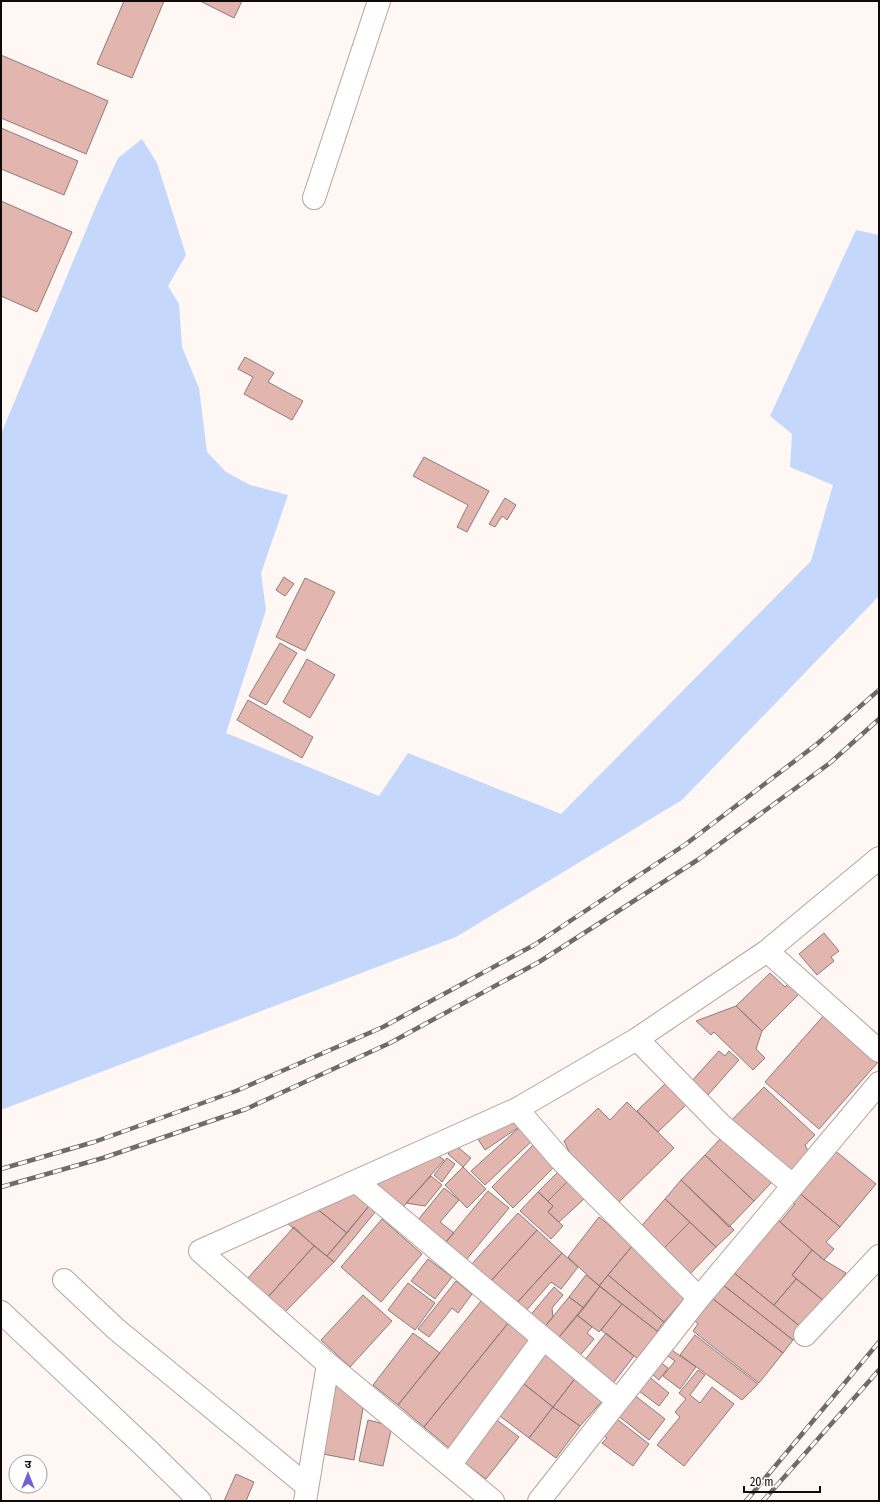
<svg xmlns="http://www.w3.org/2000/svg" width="880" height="1502" viewBox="0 0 880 1502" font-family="'Fira Sans Condensed','Noto Sans Devanagari',sans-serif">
  <rect width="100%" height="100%" fill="#fef7f4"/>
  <!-- water -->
  <path fill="#c5d8fb" d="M142,139L157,163L186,255L168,286L179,304L182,347L199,388L207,452L226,472L250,485L288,495L261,573L266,610L226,733L379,796L408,753L561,814L811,561L833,485L790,467L792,434L770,416L856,230L879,235V596L682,800L456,937L1,1110V434L97,204L118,158Z"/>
  <!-- building -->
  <path fill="#e2b5ae" stroke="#8d7c79" d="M124,1H164L132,78L97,64Z
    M200,1H242L234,18Z
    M1,55L108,101L86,154L1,118Z
    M1,128L78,161L64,195L1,169Z
    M1,201L72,232L37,312L1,296Z
    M245,357L274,373L268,382L303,401L292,420L244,394L253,377L238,369Z
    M424,457L489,491L467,532L457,527L468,505L413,476Z
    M505,498L516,505L507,520L502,516L495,527L489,524Z
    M284,577L294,584L285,596L276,590Z
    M305,578L335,592L305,651L276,637Z
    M280,643L297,653L266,705L249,696Z
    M307,659L335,675L310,718L283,702Z
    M248,700L313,737L302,758L237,720Z
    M824,933L839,951L831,957L834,961L817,975L799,954Z
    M770,973L785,987L790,982L801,992L762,1031L736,1006Z
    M736,1006L762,1031L756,1049L765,1058L753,1070L714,1032L711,1035L696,1021Z
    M825,1014L879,1061L819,1129L765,1082Z
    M719,1051L725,1056L729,1051L739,1060L706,1097L690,1083Z
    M669,1080L690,1101L658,1132L637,1111Z
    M764,1087L815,1135L805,1145L809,1153L785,1179L727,1125Z
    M627,1102L674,1148L616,1205L574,1162L564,1141L598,1108L610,1120Z
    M513,1112L522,1125L485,1150L476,1136Z
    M522,1125L534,1139L485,1185L471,1171Z
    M723,1136L772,1182L754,1201L705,1155Z
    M534,1144L555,1166L513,1208L492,1187Z
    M455,1145L471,1158L463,1167L448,1154Z
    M833,1149L876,1184L840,1227L797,1191Z
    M436,1154L444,1160L403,1207L373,1182Z
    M705,1155L754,1201L729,1227L681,1180Z
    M447,1158L455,1164L442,1182L434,1175Z
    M463,1167L486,1189L467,1208L445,1185Z
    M559,1171L568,1181L548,1201L538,1192Z
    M431,1176L442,1185L425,1206L406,1203Z
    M681,1180L734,1230L716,1247L665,1199Z
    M568,1181L585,1198L559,1222L548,1212L553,1206L548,1201Z
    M355,1187L369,1206L347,1233L316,1208Z
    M444,1188L459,1200L440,1222L454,1233L445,1243L418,1220Z
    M488,1191L509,1208L466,1260L445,1243Z
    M797,1191L840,1227L826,1242L834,1249L824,1260L780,1222L795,1204L791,1201Z
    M538,1192L553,1206L548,1212L563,1226L551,1239L520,1211Z
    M665,1199L690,1222L661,1251L638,1230Z
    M369,1206L376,1211L334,1262L327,1256Z
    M316,1208L347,1233L327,1256L281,1218Z
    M518,1213L537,1230L489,1283L470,1266Z
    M599,1217L633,1245L599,1286L568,1257Z
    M777,1218L780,1222L812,1250L792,1275L796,1279L774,1305L733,1272Z
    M382,1219L422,1254L381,1302L341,1267Z
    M690,1222L716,1247L688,1276L661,1251Z
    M294,1227L314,1246L268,1297L247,1279Z
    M537,1230L562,1253L515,1305L489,1283Z
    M633,1245L690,1292L664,1322L608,1275Z
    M314,1246L334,1262L285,1312L268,1297Z
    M812,1250L824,1260L846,1273L824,1301L792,1275Z
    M562,1253L578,1267L561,1289L551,1282L525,1312L515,1305Z
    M428,1259L452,1277L435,1299L411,1281Z
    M733,1272L802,1328L793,1340L722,1284Z
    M586,1275L600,1286L584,1308L569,1297Z
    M608,1275L664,1322L657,1331L599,1286Z
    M796,1279L824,1301L802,1328L774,1305Z
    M456,1281L472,1294L458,1313L452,1308L429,1337L418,1329Z
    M408,1283L435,1303L415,1330L388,1310Z
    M722,1284L793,1340L783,1353L713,1299L712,1300L710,1298Z
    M600,1286L622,1304L599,1332L577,1315Z
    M554,1287L563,1295L552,1308L553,1317L542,1330L528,1318Z
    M363,1295L392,1321L350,1367L321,1340Z
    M569,1297L584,1308L554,1343L542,1330Z
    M713,1299L783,1353L759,1383L693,1331L698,1324L695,1321Z
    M481,1301L509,1322L424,1427L398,1405Z
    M622,1304L657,1331L659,1335L638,1359L601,1330Z
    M577,1315L592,1327L587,1333L594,1339L576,1360L554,1343Z
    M509,1322L535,1343L449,1448L424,1427Z
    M413,1333L440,1353L398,1405L373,1385Z
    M606,1333L634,1356L610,1387L581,1365Z
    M695,1335L758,1384L742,1400L680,1355Z
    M669,1348L696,1367L680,1389L663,1376L675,1361L665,1354Z
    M547,1352L577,1376L553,1407L524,1384Z
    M659,1361L668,1368L659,1380L646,1369Z
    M698,1370L705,1375L690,1395L700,1403L712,1387L734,1404L684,1466L657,1445L680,1417L675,1412L686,1399L679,1393Z
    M647,1375L669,1393L659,1406L639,1391Z
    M577,1376L604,1399L580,1426L553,1407Z
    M336,1384L363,1408L354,1460L323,1454Z
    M524,1384L553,1407L529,1438L500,1416Z
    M633,1394L665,1419L649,1440L617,1415Z
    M553,1407L580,1426L556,1458L529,1438Z
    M494,1418L519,1437L486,1479L461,1460Z
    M617,1419L649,1444L633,1466L602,1443L607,1438L599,1432Z
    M368,1420L392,1426L383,1466L359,1461Z
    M236,1474L254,1482L246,1501H224Z"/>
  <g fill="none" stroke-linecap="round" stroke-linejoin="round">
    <!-- street casing -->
    <g stroke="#b4a49e" stroke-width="24">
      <path id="street" d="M314,198L379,1
        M767,951L879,1051
        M637,1039L721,1125L785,1179L791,1187
        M517,1109L560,1159L699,1298
        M357,1182L618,1401
        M64,1280L116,1329L307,1486
        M1,1312L149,1451L200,1501
        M805,1335L879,1256
        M450,1465L543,1339
        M305,1501L328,1364
        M493,1501L328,1364L200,1251L517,1109L637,1039L767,951L879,858
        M539,1501L699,1298L879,1083"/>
    </g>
    <!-- street -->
    <use href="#street" stroke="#fff" stroke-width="22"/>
    <!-- rail casing -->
    <g stroke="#706a68" stroke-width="4.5">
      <path id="rail" d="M1,1169L94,1142L236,1091L383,1027L534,945L686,844L817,744L879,690
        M1,1187L103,1158L246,1109L390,1043L539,962L699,859L830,763L879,719
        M746,1501L879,1342
        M763,1501L879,1370"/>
    </g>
    <!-- rail -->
    <use href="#rail" stroke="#fff" stroke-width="3" stroke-dasharray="9" stroke-linecap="butt"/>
  </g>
  <!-- border -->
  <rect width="880" height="1502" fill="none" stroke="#100a08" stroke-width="4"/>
  <!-- north arrow -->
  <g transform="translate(28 1474)"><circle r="19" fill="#ffffff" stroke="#9f9d9c"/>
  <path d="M0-3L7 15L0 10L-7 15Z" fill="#6f60da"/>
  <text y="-6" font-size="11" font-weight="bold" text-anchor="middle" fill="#100a08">उ</text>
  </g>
  <!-- scale -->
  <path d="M744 1486v6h76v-6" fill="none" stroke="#100a08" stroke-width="2"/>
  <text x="750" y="1486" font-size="12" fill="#100a08" stroke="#ffffff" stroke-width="3" paint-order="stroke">20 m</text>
</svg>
